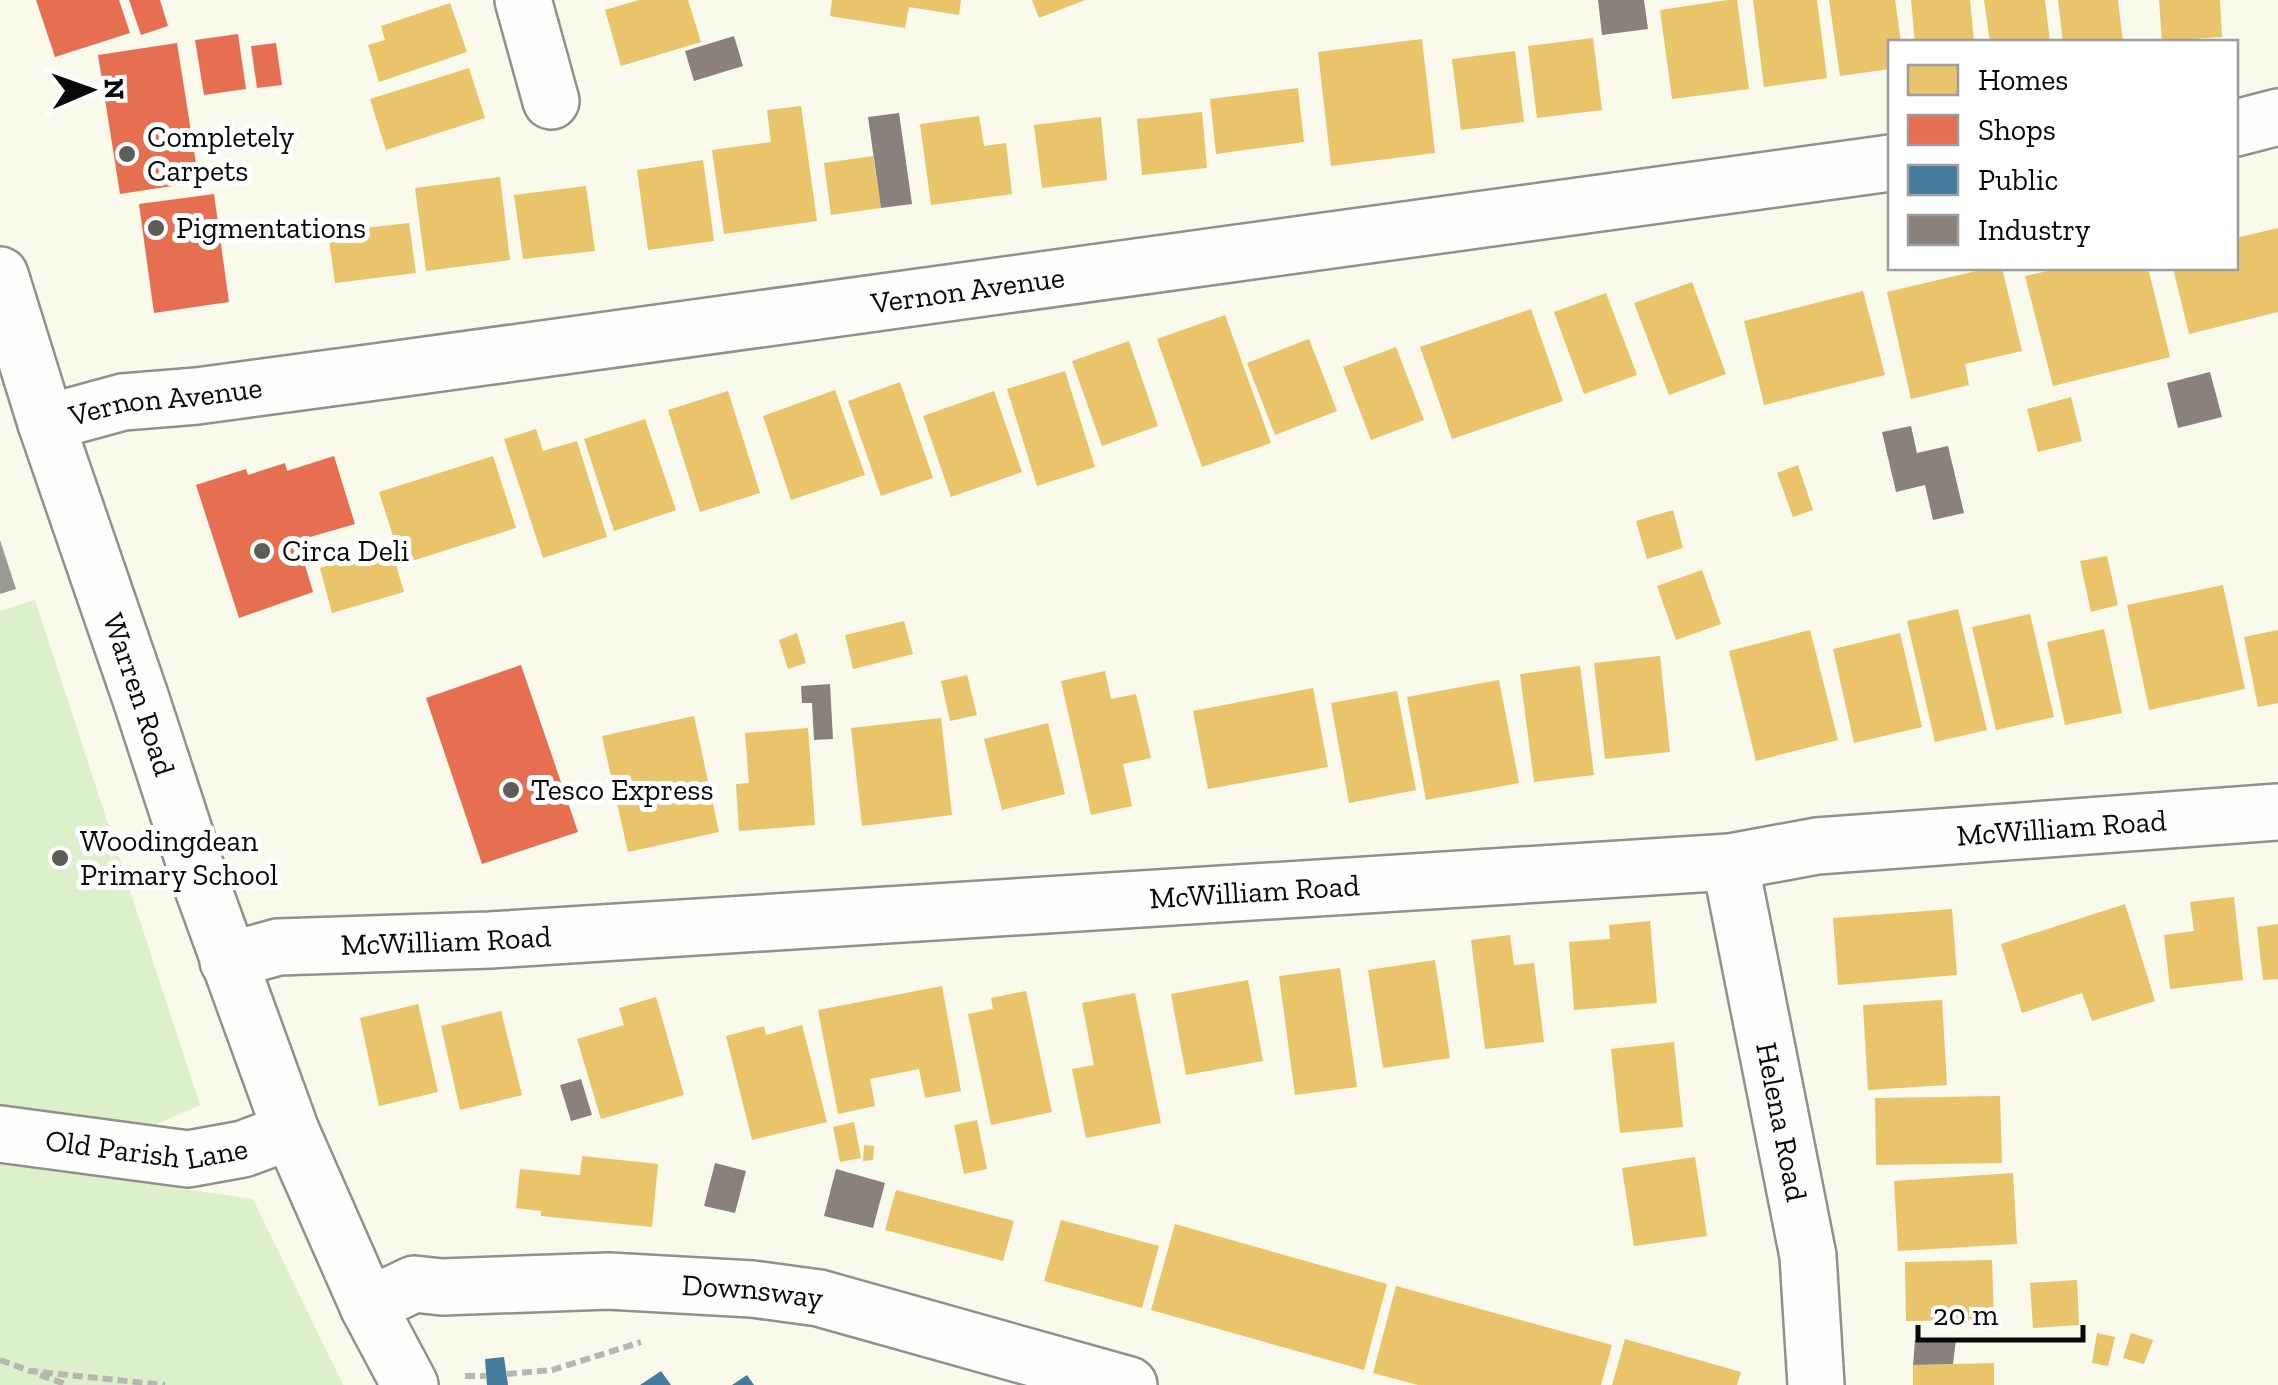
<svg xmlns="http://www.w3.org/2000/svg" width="2278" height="1385" viewBox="0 0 2278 1385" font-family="'Zilla Slab',serif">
  <rect width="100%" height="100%" fill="#f9f9ec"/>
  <!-- green -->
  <path fill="#dbf0cb" d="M35,600L200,1105L157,1124L0,1106V611Z
    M0,1163L253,1199L343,1385H0Z"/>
  <!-- homes -->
  <path fill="#e9c46a" d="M639,0H688L701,42L621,66L605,10Z
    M832,0H961L959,15L909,7L905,28L830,16Z
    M1032,0H1085L1039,18Z
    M1728,0H1737L1749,89L1672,99L1660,10Z
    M1753,0H1817L1827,78L1764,87Z
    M1829,0H1895L1901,42H1890V69L1840,76Z
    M1911,0H1970L1974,42H1915Z
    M1984,0H2045L2050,42H1990Z
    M2058,0H2118L2123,42H2063Z
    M2159,0H2220L2222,37L2162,41Z
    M450,3L467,52L379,82L368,45L385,40L381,26Z
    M1593,38L1602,110L1537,118L1528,46Z
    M1422,39L1435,153L1331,166L1318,52Z
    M1515,51L1524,122L1461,130L1452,59Z
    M469,68L485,118L386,150L370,99Z
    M1298,88L1304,142L1216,154L1210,99Z
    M801,106L817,221L724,234L712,150L771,142L767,110Z
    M1202,112L1207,168L1142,175L1137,119Z
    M979,116L984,146L1006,143L1012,194L931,205L920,124Z
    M1101,117L1107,180L1042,188L1034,125Z
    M873,156L881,208L831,215L824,163Z
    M703,160L714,241L648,250L637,170Z
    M500,177L510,260L426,271L415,188Z
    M586,186L595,251L523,259L514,195Z
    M409,223L416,273L335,283L328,232Z
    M2278,228V312L2189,334L2173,268H2236V238Z
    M1989,268H2002L2022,351L1965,364L1969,385L1911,399L1887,292Z
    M2060,268H2148L2170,357L2053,386L2025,276Z
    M1692,282L1726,374L1669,395L1634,303Z
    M1863,291L1885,375L1764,405L1744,321Z
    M1606,293L1637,375L1584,394L1554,312Z
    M1531,309L1563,401L1452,439L1420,347Z
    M1225,315L1271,443L1202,467L1157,339Z
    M1309,339L1337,411L1275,435L1247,363Z
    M1129,341L1158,426L1102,446L1072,361Z
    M1396,347L1424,420L1371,440L1343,367Z
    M1065,371L1095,467L1037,486L1007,389Z
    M900,382L933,478L881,496L848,401Z
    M835,390L865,475L791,500L763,416Z
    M728,391L760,493L700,512L668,410Z
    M994,391L1022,472L951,497L923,416Z
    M2071,397L2082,441L2038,452L2027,409Z
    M645,419L676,510L614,531L584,439Z
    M536,429L543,451L577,441L607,537L543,558L504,439Z
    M493,456L516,528L402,564L379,492Z
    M1798,465L1813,510L1793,517L1777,473Z
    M1673,510L1683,548L1647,559L1636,521Z
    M390,545L404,592L332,613L320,568Z
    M2107,556L2118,605L2091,612L2080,561Z
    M1702,570L1721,624L1676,640L1657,586Z
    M2223,585L2245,689L2149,710L2127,605Z
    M1958,609L1987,730L1935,742L1907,621Z
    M2030,614L2054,717L1996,730L1972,627Z
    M904,621L913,654L853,669L845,635Z
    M2104,629L2122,713L2065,725L2047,642Z
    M1810,630L1838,740L1756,761L1729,651Z
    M2278,630V703L2258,707L2244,637Z
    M797,633L806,663L788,669L779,640Z
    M1900,633L1922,727L1854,743L1833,649Z
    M1660,656L1670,752L1605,759L1594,663Z
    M1580,666L1594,775L1534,782L1520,674Z
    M1105,671L1111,699L1136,694L1151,758L1123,764L1132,806L1091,815L1061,681Z
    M967,675L977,715L950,721L941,681Z
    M1499,680L1519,783L1426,800L1407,697Z
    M1313,688L1328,767L1208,789L1193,711Z
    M1397,691L1416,790L1349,803L1331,703Z
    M694,716L719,832L628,852L602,736Z
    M941,718L952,815L862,826L851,728Z
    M1048,723L1065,794L1002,810L984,739Z
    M808,728L815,825L739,831L736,784L749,783L745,733Z
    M2234,897L2243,980L2170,989L2164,935L2194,931L2190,902Z
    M2125,904L2155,1001L2092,1021L2082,993L2022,1013L2001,944Z
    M1952,909L1957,975L1838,985L1833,918Z
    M1650,921L1657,1003L1574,1010L1569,942L1610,939L1609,925Z
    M2278,924V979L2263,980L2257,927Z
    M1510,935L1514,965L1534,963L1544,1042L1485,1049L1471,940Z
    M1435,960L1450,1058L1383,1068L1368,970Z
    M1340,968L1357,1087L1295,1095L1279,976Z
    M1248,980L1263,1061L1186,1075L1171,994Z
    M942,986L961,1091L925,1098L919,1069L870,1079L875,1106L838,1114L818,1010Z
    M1026,991L1052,1112L991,1125L968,1014L993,1009L991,998Z
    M1135,993L1161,1123L1086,1138L1072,1069L1094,1065L1082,1003Z
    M656,997L684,1095L601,1119L577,1039L624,1025L619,1008Z
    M1942,1000L1947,1085L1868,1090L1863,1005Z
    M418,1004L438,1092L379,1106L360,1018Z
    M501,1011L522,1095L460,1110L441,1026Z
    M802,1025L827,1122L752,1140L726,1036L764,1026L766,1035Z
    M1674,1042L1683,1127L1620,1133L1611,1049Z
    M2000,1096L2002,1163L1876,1165L1875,1098Z
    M977,1120L987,1169L964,1174L954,1125Z
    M854,1122L861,1158L840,1162L833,1127Z
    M864,1145L874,1146L873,1160L863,1161Z
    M582,1156L658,1164L652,1227L541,1216V1211L516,1208L520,1169L580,1175Z
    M1695,1157L1707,1236L1634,1246L1622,1168Z
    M2013,1173L2017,1244L1898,1251L1894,1181Z
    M896,1190L1014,1221L1003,1261L885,1230Z
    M1061,1220L1159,1246L1142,1308L1044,1281Z
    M1175,1224L1387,1284L1364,1370L1151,1310Z
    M1992,1260L1994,1320L1906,1321L1905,1262Z
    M2077,1280L2079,1325L2033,1328L2030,1283Z
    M1396,1286L1612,1345L1601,1385H1418L1373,1373Z
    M2097,1333L2115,1337L2108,1366L2092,1363Z
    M2131,1333L2153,1340L2144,1364L2123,1358Z
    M1625,1339L1741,1372L1737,1385H1612Z
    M1994,1363V1385H1913V1365Z"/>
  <!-- shops -->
  <path fill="#e76f51" d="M36,0H119L130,33L55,57Z
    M129,0H160L168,26L141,35Z
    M238,34L246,89L204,95L195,40Z
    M177,43L199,182L120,194L98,55Z
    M276,43L282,85L257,88L251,46Z
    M214,194L229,302L154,313L139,204Z
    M334,456L355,524L303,539L310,563L305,565L313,592L239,618L196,485L246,469L248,475L285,463L287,471Z
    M521,665L578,832L482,864L426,698Z"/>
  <!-- public -->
  <path fill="#457b9d" d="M504,1357L508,1385H487L485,1359Z
    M661,1371L671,1385H640Z
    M747,1375L754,1385H732Z"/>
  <!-- industry -->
  <path fill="#8a817c" d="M1598,0H1644L1648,29L1602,35Z
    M734,36L743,66L694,81L685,51Z
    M899,113L912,204L881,208L868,117Z
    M2210,372L2222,417L2178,428L2167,383Z
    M1911,426L1917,453L1948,446L1964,513L1933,520L1925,485L1896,492L1882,432Z
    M830,684L833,739L814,740L812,703H802L801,686Z
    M581,1079L592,1115L571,1121L560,1085Z
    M715,1163L746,1171L735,1213L704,1206Z
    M836,1169L885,1183L873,1228L824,1216Z
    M1956,1339L1953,1364L1913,1365L1915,1340Z"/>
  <!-- building -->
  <path fill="#9b9a93" d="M0,540L16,589L0,594Z"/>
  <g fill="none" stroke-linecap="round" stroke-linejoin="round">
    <!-- minor casing -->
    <g stroke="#91918b" stroke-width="60">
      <g id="minor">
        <path d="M523,0L551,101"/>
        <path d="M2236,128L2278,117"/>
        <path id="s1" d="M0,275L46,423L141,699L201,883L291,1131L368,1306L410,1385"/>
        <path id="s2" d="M46,423L123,402L197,396L368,373L1890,163"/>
        <path id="s3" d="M1730,862L1808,1256L1816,1385"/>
        <path id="s4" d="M228,961L278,947L490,940L1730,862L1817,846L2278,812"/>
        <path id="s5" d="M0,1134L188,1159L243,1149L291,1131"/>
        <path id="s6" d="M368,1306L414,1284L442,1287L608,1281L752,1289L819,1298L1129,1385"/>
      </g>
    </g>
    <!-- path -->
    <path stroke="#b6b6b4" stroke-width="6" stroke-dasharray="10 5" stroke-linecap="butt" d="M0,1360L30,1371L165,1385
      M507,1374L552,1370L641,1342
      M40,1375L68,1385
      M465,1376H486"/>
    <!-- minor -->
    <use href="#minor" stroke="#fefefc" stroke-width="55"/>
  </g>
  <!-- markers -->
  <g fill="#5d5d58" stroke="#fff" stroke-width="4">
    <circle cx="127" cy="154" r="10"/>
    <circle cx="156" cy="228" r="10"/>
    <circle cx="262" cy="551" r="10"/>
    <circle cx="511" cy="790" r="10"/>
    <circle cx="60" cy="858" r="10"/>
  </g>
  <g text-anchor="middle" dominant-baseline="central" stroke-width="10" stroke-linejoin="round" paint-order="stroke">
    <!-- poi labels -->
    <g font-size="30" fill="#090909" stroke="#fff" text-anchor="start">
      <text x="147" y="137">Completely<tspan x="147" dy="34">Carpets</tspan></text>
      <text x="176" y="228">Pigmentations</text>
      <text x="282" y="551">Circa Deli</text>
      <text x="531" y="790">Tesco Express</text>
      <text x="80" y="841">Woodingdean<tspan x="80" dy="34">Primary School</tspan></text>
    </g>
    <!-- street labels -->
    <g font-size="30" fill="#090909" stroke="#fff">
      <text stroke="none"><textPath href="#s2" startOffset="932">Vernon Avenue</textPath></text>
      <text stroke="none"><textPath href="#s2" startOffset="122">Vernon Avenue</textPath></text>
      <text stroke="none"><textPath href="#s1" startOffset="442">Warren Road</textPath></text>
      <text stroke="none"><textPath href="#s4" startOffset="1840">McWilliam Road</textPath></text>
      <text stroke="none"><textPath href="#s4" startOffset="1030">McWilliam Road</textPath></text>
      <text stroke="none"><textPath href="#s4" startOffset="220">McWilliam Road</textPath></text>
      <text stroke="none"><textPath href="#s3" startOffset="265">Helena Road</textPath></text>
      <text stroke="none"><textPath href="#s5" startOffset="148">Old Parish Lane</textPath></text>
      <text stroke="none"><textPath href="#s6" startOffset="390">Downsway</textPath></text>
    </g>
  </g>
  <!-- legend -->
  <rect x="1888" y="40" width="350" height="230" fill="#ffffff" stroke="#9d9d9d" stroke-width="2.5"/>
  <rect x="1908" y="65" width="50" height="30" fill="#e9c46a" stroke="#9d9d9d" stroke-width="2.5"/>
  <text x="1978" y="90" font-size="30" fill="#090909">Homes</text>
  <rect x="1908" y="115" width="50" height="30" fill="#e76f51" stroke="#9d9d9d" stroke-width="2.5"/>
  <text x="1978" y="140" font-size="30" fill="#090909">Shops</text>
  <rect x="1908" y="165" width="50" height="30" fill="#457b9d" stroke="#9d9d9d" stroke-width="2.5"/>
  <text x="1978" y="190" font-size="30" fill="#090909">Public</text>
  <rect x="1908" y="215" width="50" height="30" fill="#8a817c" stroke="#9d9d9d" stroke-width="2.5"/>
  <text x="1978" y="240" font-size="30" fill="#090909">Industry</text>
  <!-- north arrow -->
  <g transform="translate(90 90) rotate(88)" stroke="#ffffff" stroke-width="8" paint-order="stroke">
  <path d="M0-8L18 38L0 25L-18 38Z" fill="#090909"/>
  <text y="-15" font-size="28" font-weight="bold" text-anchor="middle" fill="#090909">N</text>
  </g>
  <!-- scale -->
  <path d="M1918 1325v15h165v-15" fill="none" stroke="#090909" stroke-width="5"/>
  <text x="1933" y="1325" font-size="30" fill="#090909" stroke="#ffffff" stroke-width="8" paint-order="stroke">20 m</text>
</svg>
